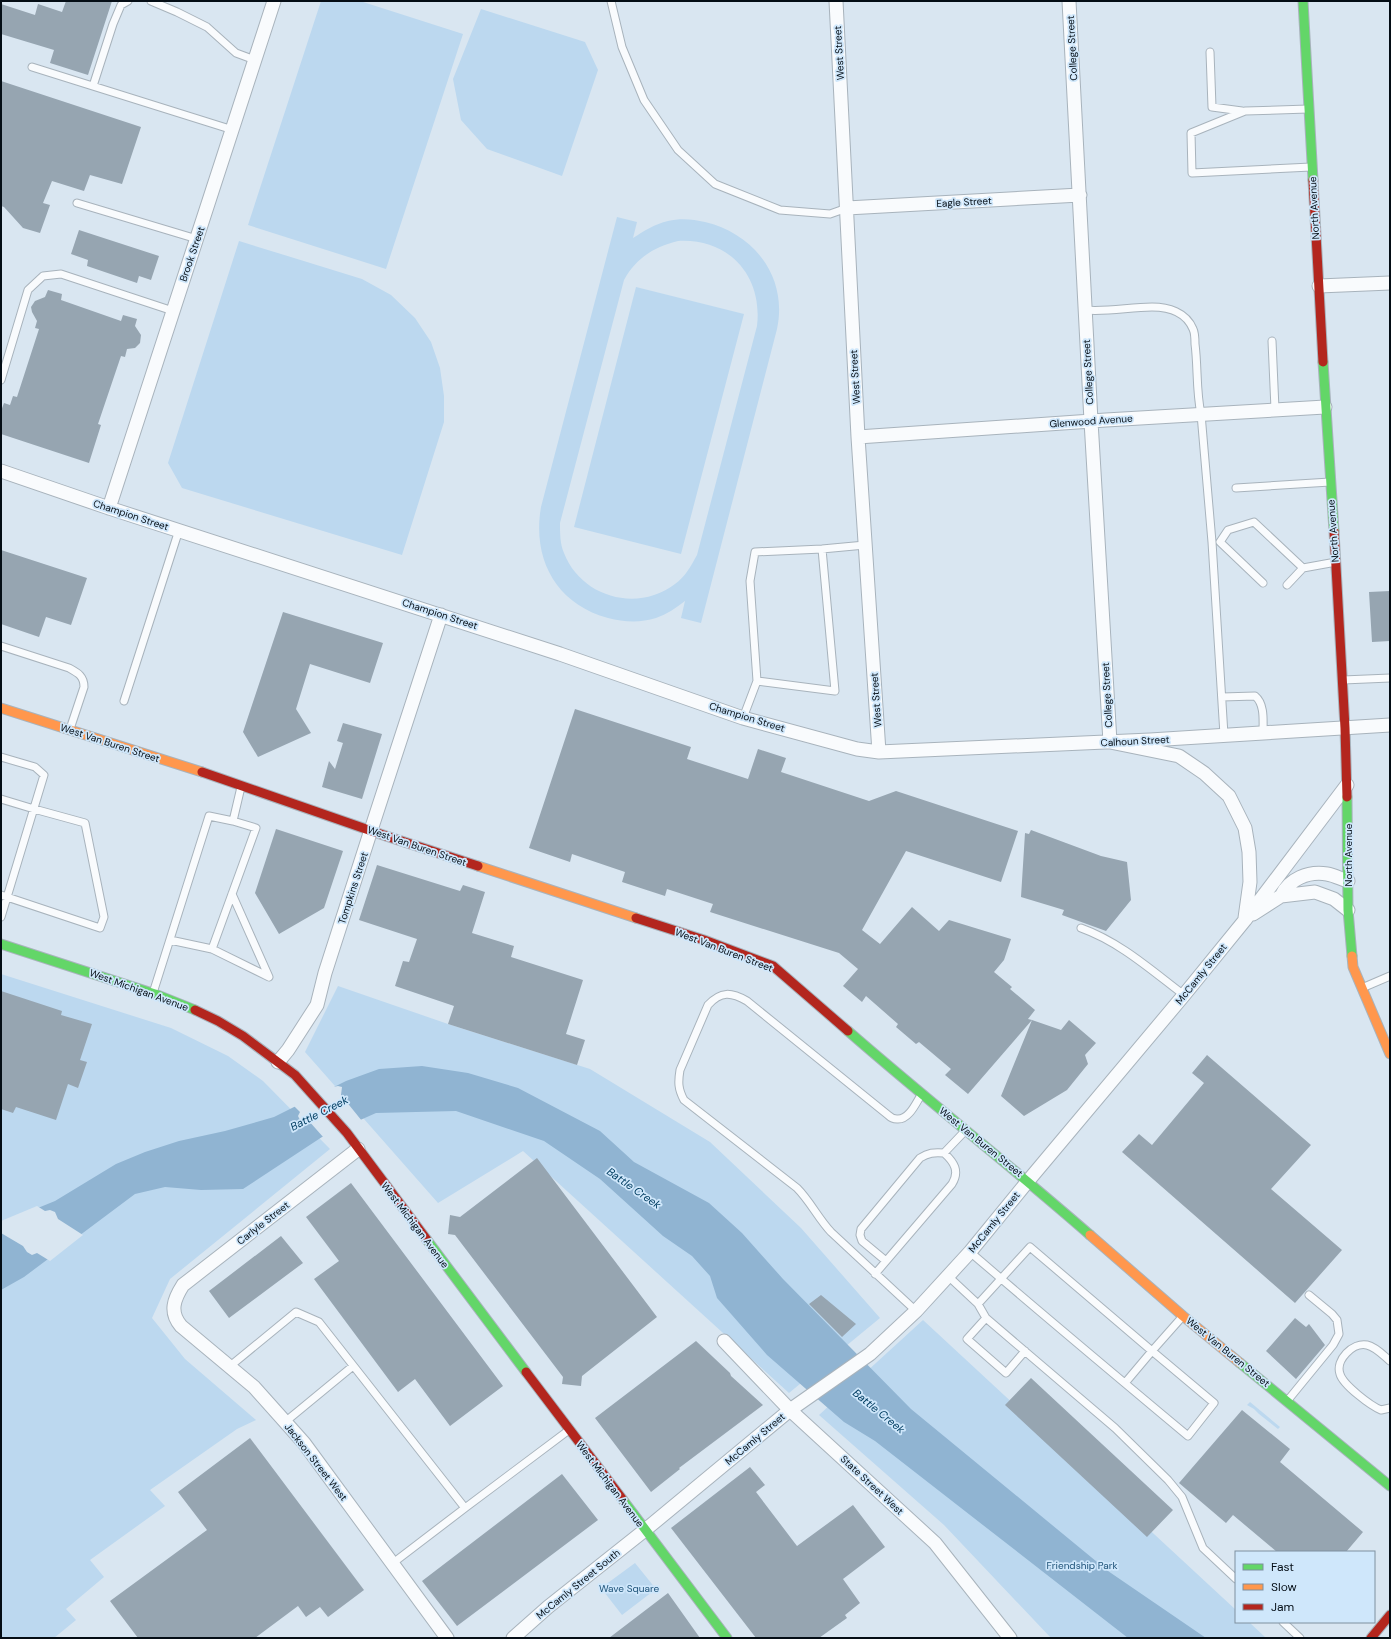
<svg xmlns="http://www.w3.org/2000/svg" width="1391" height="1639" viewBox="0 0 1391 1639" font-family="'DM Sans',sans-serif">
  <rect width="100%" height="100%" fill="#d9e6f1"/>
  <!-- green -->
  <path fill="#bcd8ef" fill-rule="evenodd" d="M321,1H360L463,34L386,269L248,225Z
    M481,9L585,42L598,70L562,176L487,149L461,120L453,79Z
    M617,217L637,222L633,238C644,231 655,224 668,221C680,218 693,219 705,222C755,234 788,278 777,329L701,623L681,618L685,601C676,608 667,614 656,618C640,623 624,622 608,618C556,604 532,559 541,507ZM678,241C729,238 763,276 757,326L697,555C691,566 685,577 675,584C637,613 581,597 564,553C560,544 560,533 560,523L624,280C636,258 654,247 678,241Z
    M239,241L362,279L391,295L415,318L431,342L440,368L444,396V422L402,555L182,488L168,463Z
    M636,287L744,314L681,554L574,527Z
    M1,974L171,1028L228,1056L263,1081L330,1149L170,1279L152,1318L185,1359L256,1420L237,1429L150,1490L165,1506L90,1560L104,1577L66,1609L76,1620L54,1638H1Z
    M338,986L448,1024L590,1069L710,1142L801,1228L880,1318L789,1393L523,1151L438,1203L305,1052Z
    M923,1320L1236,1610V1622H1249L1266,1638H1051L944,1525L819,1415Z
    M1250,1402L1280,1427L1278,1429L1259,1414L1254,1409L1247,1405Z
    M635,1563L656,1589L622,1615L601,1588Z"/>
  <!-- water -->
  <path fill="#90b4d2" d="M422,1066L468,1073L518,1088L600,1131L634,1162L709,1203L742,1233L783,1279L911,1409L1108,1571L1206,1638H1128L875,1441L844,1422L767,1355L717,1298L710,1276L692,1256L663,1236L600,1179L544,1141L456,1111L376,1113L322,1137L243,1189L201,1190L165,1187L135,1194L24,1277L1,1290V1223L55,1201L116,1164L145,1152L179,1141L225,1131L274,1117L346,1081L379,1069Z"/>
  <!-- pier -->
  <path fill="#d9e6f1" d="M332,1086L333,1087L338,1086L342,1087L341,1095L362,1121L324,1138L308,1120L303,1121L300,1120L298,1116L300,1112L293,1105Z
    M37,1206L45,1211L50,1210L55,1212L58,1219L83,1235L50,1261L37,1253L32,1255L27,1252L23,1246L1,1233V1221Z"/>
  <!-- building -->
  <path fill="#96a5b1" d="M66,1H112L88,75L50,63L54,50L1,34V4L35,15L38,4L62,12Z
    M1,81L141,127L122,184L90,175L84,191L52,181L43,203L50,205L40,233L23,228L4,207L1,206Z
    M79,230L159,256L151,280L139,276L137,283L87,266L88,260L71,254Z
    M48,290L62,294L61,300L121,321L123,315L137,319L135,326L141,335L140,343L135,348L127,349L125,357L121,356L98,424L101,425L89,463L1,434V411L4,403L10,405L13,396L17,397L39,329L35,328L37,321L32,312L31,307L35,301L45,297Z
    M1,550L87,578L71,625L46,617L39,637L1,624Z
    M1390,591V641L1372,642L1369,592Z
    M283,612L383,643L370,683L310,664L296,709L311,733L258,757L243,732Z
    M575,709L691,747L687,759L748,779L758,749L786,758L781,772L869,801L896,791L1018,831L1001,882L906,851L862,930L880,944L912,907L939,931L949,920L1011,939L1004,960L994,972L1012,987L1010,989L1035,1010L1028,1019L1032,1020L968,1094L945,1075L951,1069L919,1042L916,1044L896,1027L898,1024L866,996L862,1002L843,986L858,969L839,953L710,912L713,904L667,889L665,896L622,882L625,872L572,854L570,862L529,848Z
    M343,723L382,734L362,799L322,787L329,761L335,769L343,743L337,741Z
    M276,829L343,851L324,908L279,934L255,893Z
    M1031,830L1101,856L1127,862L1131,900L1106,931L1062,915L1064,910L1021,897L1025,833L1029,834Z
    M377,865L460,891L463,885L485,892L472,933L514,946L511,957L583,980L566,1034L585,1040L577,1065L448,1024L454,1006L395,986L403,961L409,962L417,939L359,920Z
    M1,991L62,1011L61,1015L92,1024L80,1060L87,1062L78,1088L68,1084L56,1120L16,1107L13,1113L1,1109Z
    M1032,1020L1061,1030L1069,1020L1096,1043L1085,1055L1088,1064L1067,1090L1024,1116L1001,1096Z
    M1207,1055L1311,1145L1271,1189L1342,1250L1295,1303L1122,1152L1139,1134L1152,1145L1204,1083L1192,1073Z
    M537,1158L657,1317L582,1376L581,1386L562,1384L563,1377L455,1235L448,1234L450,1215L460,1217Z
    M351,1183L503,1386L450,1426L415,1379L398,1392L314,1279L339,1261L306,1217Z
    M281,1236L303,1263L229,1318L209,1291Z
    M821,1295L856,1324L842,1337L809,1304Z
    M1295,1318L1306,1327L1309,1324L1325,1345L1296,1379L1266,1351Z
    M696,1341L730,1373L731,1376L763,1405L679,1468L680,1469L651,1492L595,1418Z
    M1031,1378L1173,1510L1147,1537L1005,1405Z
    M1242,1410L1290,1449L1280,1462L1363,1532L1346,1552H1277L1233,1515L1226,1523L1179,1483Z
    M250,1438L364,1590L328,1617L320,1607L306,1617L298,1606L255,1638H138L110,1601L207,1530L178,1492Z
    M750,1467L765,1485L756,1492L797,1546L853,1505L885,1547L843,1579L860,1603L845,1615L847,1618L819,1638H756L671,1528Z
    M562,1474L598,1520L457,1626L422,1581Z
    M668,1593L700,1638H609Z"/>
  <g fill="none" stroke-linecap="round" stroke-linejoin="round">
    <!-- lane casing -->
    <g stroke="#a8b3bc" stroke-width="9">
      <path id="lane" d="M151,1L177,12L207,27L236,53L255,60
        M611,1L622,47L644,100L678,150L715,184L780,210L830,214L847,208
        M1210,52L1212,107L1242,111
        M32,67L233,130
        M93,86L113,24L121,5L128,1
        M1308,109L1245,111L1191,133L1192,173L1311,167
        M77,203L197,239
        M1085,310C1108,312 1130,307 1152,307C1168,307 1186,312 1193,329C1195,333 1195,339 1195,344C1198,367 1196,391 1201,414L1212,542L1224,735
        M1272,341L1275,409
        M1,380L28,290L43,276L61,274L173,311
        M1236,488L1330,482
        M1303,568L1336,562
        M1263,583L1220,542L1228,530L1254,522L1303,568L1287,585
        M1,646L69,668C78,673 84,676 84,687L70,729
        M1343,680L1390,678
        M757,681L835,691L822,549
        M1222,697L1255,696C1265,704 1263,721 1263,733
        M124,701L179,530
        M743,718L757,681L750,581L755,552L822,549L865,545
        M1,757L35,767L44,775L1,917
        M1,799L34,809L85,823L104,917L100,928L1,895
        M1081,928C1120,942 1151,970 1184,995
        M170,940L212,949L256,828L233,821
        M212,949L269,977L232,894
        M1362,988L1390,976
        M153,993L209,816L233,821L241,787
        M944,1153L965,1131
        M970,1252C1042,1314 1115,1375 1188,1436L1214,1403L1152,1351L1125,1383
        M875,1274L952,1184C960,1171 954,1162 944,1153C934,1152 928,1153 920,1158L861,1229L860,1235L862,1241L886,1261
        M948,1276L978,1304L986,1318L1115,1428L1168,1480L1182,1497L1203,1548L1236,1579
        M978,1304L1030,1247L1152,1351L1183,1316
        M916,1311L831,1232C818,1218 810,1201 797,1188L684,1100C678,1089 678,1082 680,1070L708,1005C721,991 731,992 747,1001L888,1115C890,1117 894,1119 897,1119C909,1120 916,1103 921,1095
        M986,1318L967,1339L1006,1373L1025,1351
        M1390,1361C1383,1355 1376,1347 1367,1345C1353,1342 1335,1360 1340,1374C1343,1385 1371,1406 1381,1410L1390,1408
        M229,1367L296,1312L319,1322L465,1508L393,1563
        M1288,1400L1333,1345L1339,1334L1337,1320L1332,1314L1309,1295
        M285,1422L353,1366
        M465,1508L569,1430
        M1283,1622L1300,1638"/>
    </g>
    <!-- street casing -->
    <g stroke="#a8b3bc" stroke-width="15">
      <path id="street" d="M836,1L858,437L879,752
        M1069,1L1091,421L1110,742L1179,756L1204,773L1229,796L1245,828L1249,852L1250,882L1245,918
        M847,208L1080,195
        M1319,286L1390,283
        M858,437L1106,420L1325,407
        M1,471L109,508L560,654L743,718L857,749L879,752L1150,740L1390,725
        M109,508L274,1
        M1281,896C1289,879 1308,871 1327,874C1334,875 1341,879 1348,881
        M1253,914L1281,896L1315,892L1334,899L1348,910
        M278,1062L288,1050L317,1005L325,973L371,830L441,615
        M358,1149L183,1285C174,1299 169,1312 181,1326L254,1387L304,1443L447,1638
        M724,1341L790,1410L935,1543L1010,1638
        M513,1638L548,1607L645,1530L790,1410L870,1354L916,1311L970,1252L1028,1181L1184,995L1245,920L1347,785"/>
    </g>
    <!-- fast casing -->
    <g stroke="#a8b3bc" stroke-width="11">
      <path id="fast" d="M1303,1L1313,180
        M1323,362L1334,531
        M1347,797L1348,910L1352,956
        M1,944L155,994L195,1010
        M848,1031C927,1100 1010,1165 1090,1235
        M427,1240L526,1372
        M1240,1363L1390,1486
        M623,1500L727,1638"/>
    </g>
    <!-- slow casing -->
    <g stroke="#a8b3bc" stroke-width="11">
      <path id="slow" d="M1,708L202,772
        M478,866L636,918
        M1352,956L1353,967L1390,1054
        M1090,1235L1183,1316L1240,1363"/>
    </g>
    <!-- jam casing -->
    <g stroke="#a8b3bc" stroke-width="11">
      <path id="jam" d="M1313,180L1323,362
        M1334,531L1345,728L1347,797
        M202,772L386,836L478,866
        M636,918L704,940L773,966L848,1031
        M195,1010L218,1021L243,1036L295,1075L347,1133L427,1240
        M526,1372L623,1500
        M1371,1638L1390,1615"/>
    </g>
    <!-- lane -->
    <use href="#lane" stroke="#f9fbfd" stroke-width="7"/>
    <!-- street -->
    <use href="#street" stroke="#f9fbfd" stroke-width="13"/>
    <!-- fast -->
    <use href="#fast" stroke="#63d668" stroke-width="9"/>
    <!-- slow -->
    <use href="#slow" stroke="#ff974d" stroke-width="9"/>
    <!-- jam -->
    <use href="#jam" stroke="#b3261e" stroke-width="9"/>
  </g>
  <g text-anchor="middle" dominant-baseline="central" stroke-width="3.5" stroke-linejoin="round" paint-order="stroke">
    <!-- street labels -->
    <g font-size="10" fill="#040d15" stroke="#cfe7fb">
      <text transform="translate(1072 48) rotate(-93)">College Street</text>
      <text transform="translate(839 53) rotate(-93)">West Street</text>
      <text transform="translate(964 202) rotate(-3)">Eagle Street</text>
      <text transform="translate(1314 208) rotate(-93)">North Avenue</text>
      <text transform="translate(192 254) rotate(-71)">Brook Street</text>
      <text transform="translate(1088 372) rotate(-93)">College Street</text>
      <text transform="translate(855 377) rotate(-93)">West Street</text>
      <text transform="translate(1091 421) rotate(-4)">Glenwood Avenue</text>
      <text transform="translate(131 515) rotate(18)">Champion Street</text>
      <text transform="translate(1333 531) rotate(-94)">North Avenue</text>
      <text transform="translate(440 614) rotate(18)">Champion Street</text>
      <text transform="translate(1107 695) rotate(-93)">College Street</text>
      <text transform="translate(876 700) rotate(-94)">West Street</text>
      <text transform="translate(747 717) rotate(17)">Champion Street</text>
      <text transform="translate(1135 741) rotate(-3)">Calhoun Street</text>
      <text transform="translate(110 743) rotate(18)">West Van Buren Street</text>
      <text transform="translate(417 846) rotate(19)">West Van Buren Street</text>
      <text transform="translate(1348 855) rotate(-90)">North Avenue</text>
      <text transform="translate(353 888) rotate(-72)">Tompkins Street</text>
      <text transform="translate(724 950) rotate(21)">West Van Buren Street</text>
      <text transform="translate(1201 974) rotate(-51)">McCamly Street</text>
      <text transform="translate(139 990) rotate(20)">West Michigan Avenue</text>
      <text transform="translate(981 1142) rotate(39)">West Van Buren Street</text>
      <text transform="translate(994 1222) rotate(-51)">McCamly Street</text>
      <text transform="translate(263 1223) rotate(-38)">Carlyle Street</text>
      <text transform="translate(415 1225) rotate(53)">West Michigan Avenue</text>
      <text transform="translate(1228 1352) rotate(39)">West Van Buren Street</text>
      <text transform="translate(755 1439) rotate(-40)">McCamly Street</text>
      <text transform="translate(316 1462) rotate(52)">Jackson Street West</text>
      <text transform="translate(610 1484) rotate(53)">West Michigan Avenue</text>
      <text transform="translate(872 1485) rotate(43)">State Street West</text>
      <text transform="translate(578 1584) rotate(-39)">McCamly Street South</text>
    </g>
    <!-- park labels -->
    <g font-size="10" fill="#1c5177" stroke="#cfe7fb">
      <text x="1082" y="1565">Friendship Park</text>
      <text x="629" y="1588">Wave Square</text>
    </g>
    <!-- water labels -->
    <g font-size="11" font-style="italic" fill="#003d61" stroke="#cfe7fb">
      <text transform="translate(319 1113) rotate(-27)">Battle Creek</text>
      <text transform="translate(634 1188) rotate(35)">Battle Creek</text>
      <text transform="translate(879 1411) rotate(39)">Battle Creek</text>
    </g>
  </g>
  <!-- border -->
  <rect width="1391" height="1639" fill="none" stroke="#040d15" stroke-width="4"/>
  <!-- legend -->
  <rect x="1235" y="1551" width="140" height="72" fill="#cfe7fb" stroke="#7e909f"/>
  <rect x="1243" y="1564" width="20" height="6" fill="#63d668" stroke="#7e909f"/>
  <text x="1271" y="1571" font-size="12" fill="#040d15">Fast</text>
  <rect x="1243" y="1584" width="20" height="6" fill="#ff974d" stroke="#7e909f"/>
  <text x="1271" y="1591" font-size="12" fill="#040d15">Slow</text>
  <rect x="1243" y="1604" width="20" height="6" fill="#b3261e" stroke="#7e909f"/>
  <text x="1271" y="1611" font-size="12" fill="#040d15">Jam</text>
</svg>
